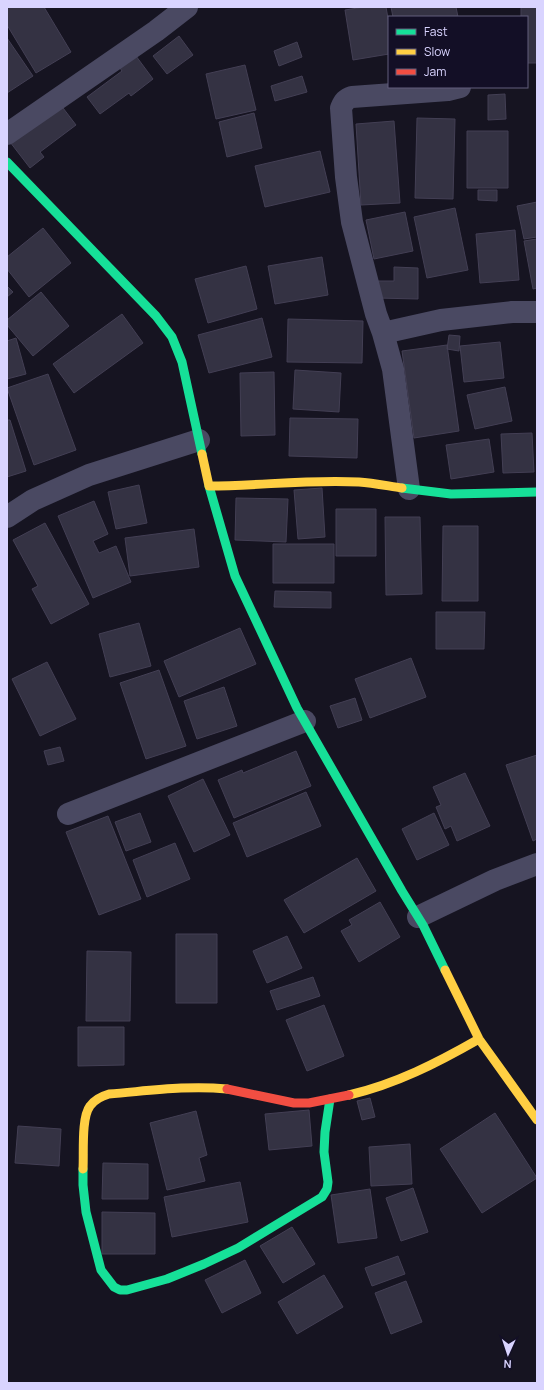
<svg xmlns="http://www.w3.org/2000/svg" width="544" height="1390" viewBox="0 0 544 1390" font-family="Manrope,sans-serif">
  <rect width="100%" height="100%" fill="#161421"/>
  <!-- building -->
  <path fill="#343243" stroke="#433f54" d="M7,7H44L71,52L36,73L7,25Z
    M364,7H386L389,24V54L353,60L345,10Z
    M391,7H456L458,17H393Z
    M521,7H537V63H527V17H521Z
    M179,36L193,55L167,74L153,56Z
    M7,38L33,76L7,93Z
    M297,42L302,57L279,66L274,51Z
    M136,56L153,79L131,96L129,93L100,114L87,97L122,71L120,68Z
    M245,65L256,110L216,119L206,74Z
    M302,76L307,92L275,101L271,86Z
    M505,94L506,119L488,120V95Z
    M60,104L76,125L40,152L44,157L30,168L10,142Z
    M254,113L262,148L227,157L219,122Z
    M417,118L455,119L453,199L415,198Z
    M394,121L400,203L361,205L356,124Z
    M467,131H508V188H467Z
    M320,151L330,192L265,207L255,166Z
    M478,190H497V201L478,200Z
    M537,202V237L524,239L517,206Z
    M455,208L468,270L427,278L414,217Z
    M405,212L413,251L374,259L366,220Z
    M43,228L71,263L29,297L7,269V257Z
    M515,230L519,280L480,283L476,234Z
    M537,239V288L533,289L524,241Z
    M322,257L328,295L275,304L268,266Z
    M246,266L257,309L208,323L195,279Z
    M394,267L418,268V299L377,298V281H394Z
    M7,286L13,292L7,297Z
    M41,292L69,326L33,356L7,325V320Z
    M122,314L143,343L74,393L53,364Z
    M262,318L272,357L209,373L198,335Z
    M288,319L363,321L362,363L287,362Z
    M449,335L460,336L459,351L447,349Z
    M16,338L26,374L7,379V341Z
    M500,342L504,378L464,382L460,346Z
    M447,345L459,431L414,438L402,351Z
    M295,370L341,373L339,412L293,409Z
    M274,372L275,435L241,436L240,373Z
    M48,374L76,450L34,465L7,388Z
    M505,387L512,421L475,429L467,395Z
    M290,418L358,419L357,458L289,456Z
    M7,420H10L26,471L7,477Z
    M532,433L534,472L503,473L501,434Z
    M489,439L494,472L451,479L446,445Z
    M139,485L147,523L116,529L108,492Z
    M322,488L325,537L298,539L294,490Z
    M236,498L288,499L286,542L235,540Z
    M94,501L108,534L93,541L99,553L116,546L131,582L93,598L58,516Z
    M336,509H376V556H336Z
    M385,517H420L422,594L386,595Z
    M45,523L89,604L51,624L32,589L38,586L13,540Z
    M443,526H478V601H442Z
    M194,529L199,567L130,576L125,538Z
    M273,544H334V583H273Z
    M275,591L331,592V608L274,607Z
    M436,612H485L484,649H436Z
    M139,623L151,666L110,677L99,634Z
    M240,628L256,664L179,697L164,661Z
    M411,658L426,697L370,718L355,679Z
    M47,662L76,719L40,736L12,679Z
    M159,670L186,746L146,759L120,683Z
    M224,687L237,726L197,739L184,701Z
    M355,698L362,720L338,728L330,706Z
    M60,747L64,761L48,765L44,751Z
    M296,751L311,786L234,818L218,780L242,770L243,773Z
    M537,755V839L533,841L506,765Z
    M465,773L490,826L457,841L451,826L445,829L436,807L441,805L433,787Z
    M203,779L230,835L194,852L168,796Z
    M306,792L321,826L247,857L233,823Z
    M140,813L151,842L126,851L115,822Z
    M434,813L449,845L417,860L402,829Z
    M108,816L141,899L99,915L66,832Z
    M175,843L190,879L147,897L133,860Z
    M357,858L376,891L304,933L284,900Z
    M380,902L400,937L359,962L341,931L352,925L349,920Z
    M176,934H217V1003H176Z
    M287,936L302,968L267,983L253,951Z
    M87,951L131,952L130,1021H86Z
    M313,977L320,996L277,1010L270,991Z
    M324,1005L344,1056L307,1071L286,1020Z
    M78,1027H124V1065L78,1066Z
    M370,1098L375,1117L362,1120L357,1101Z
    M309,1110L312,1146L269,1150L265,1114Z
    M196,1111L207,1155L199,1158L205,1181L167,1190L150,1123Z
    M495,1113L537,1178L482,1213L440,1149Z
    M18,1126L61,1129L59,1166L15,1163Z
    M410,1144L412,1184L371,1186L369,1147Z
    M103,1163L148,1164V1199H102Z
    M240,1182L248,1222L172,1237L164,1197Z
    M413,1188L428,1232L401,1241L386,1198Z
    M370,1189L377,1238L338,1243L331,1195Z
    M102,1212L155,1213V1254H102Z
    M292,1227L315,1264L283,1283L260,1246Z
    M398,1256L405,1274L372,1286L365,1268Z
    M245,1260L261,1293L222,1313L205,1280Z
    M324,1275L343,1307L297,1334L278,1302Z
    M406,1281L422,1322L391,1334L375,1293Z"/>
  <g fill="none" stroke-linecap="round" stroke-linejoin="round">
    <!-- street -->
    <path stroke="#4a4962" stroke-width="22" d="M7,134L156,31L187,7
      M383,333L441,320L512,312H537
      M409,489L393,369L383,333L376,314L352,222L346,177L341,108C344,101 346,99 352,97L448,90L460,87
      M7,517L33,500L89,475L199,440
      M68,814L305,721
      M418,917L495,880L537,864"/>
    <!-- fast -->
    <path stroke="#16e098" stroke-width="9" d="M7,162L156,316L172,337L182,362L202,454
      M209,486L235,576L297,708L402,891L423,925L445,970
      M402,488L451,494L537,492
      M83,1169V1185L86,1212L101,1270L114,1287L120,1290H127L167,1279L204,1264L238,1248L322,1197L327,1189L328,1182L324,1152L325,1132L330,1099"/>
    <!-- slow -->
    <path stroke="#ffcf43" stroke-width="9" d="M202,454L209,486C259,486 309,479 359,482C373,483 388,486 402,488
      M445,970L479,1039L537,1120
      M349,1095C396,1084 437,1063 479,1039
      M83,1169C84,1153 81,1118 90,1106C95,1099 102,1096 109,1094C148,1091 187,1085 227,1089"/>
    <!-- jam -->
    <path stroke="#f24e42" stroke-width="9" d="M227,1089L294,1103H309L349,1095"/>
  </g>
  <!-- border -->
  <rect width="544" height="1390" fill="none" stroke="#d9d4ff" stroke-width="16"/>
  <!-- legend -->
  <rect x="388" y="16" width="140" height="72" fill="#130f26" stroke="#625e7d"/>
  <rect x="396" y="29" width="20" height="6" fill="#16e098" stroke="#625e7d"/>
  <text x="424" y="36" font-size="12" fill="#d9d4ff">Fast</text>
  <rect x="396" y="49" width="20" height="6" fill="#ffcf43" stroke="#625e7d"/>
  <text x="424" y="56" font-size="12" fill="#d9d4ff">Slow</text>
  <rect x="396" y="69" width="20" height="6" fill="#f24e42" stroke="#625e7d"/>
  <text x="424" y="76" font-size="12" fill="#d9d4ff">Jam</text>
  <!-- north arrow -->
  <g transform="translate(508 1354) rotate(183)" stroke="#130f26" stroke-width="3" paint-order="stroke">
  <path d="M0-3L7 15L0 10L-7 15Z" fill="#d9d4ff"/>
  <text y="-6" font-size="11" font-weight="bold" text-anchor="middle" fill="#d9d4ff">N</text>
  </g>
</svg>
